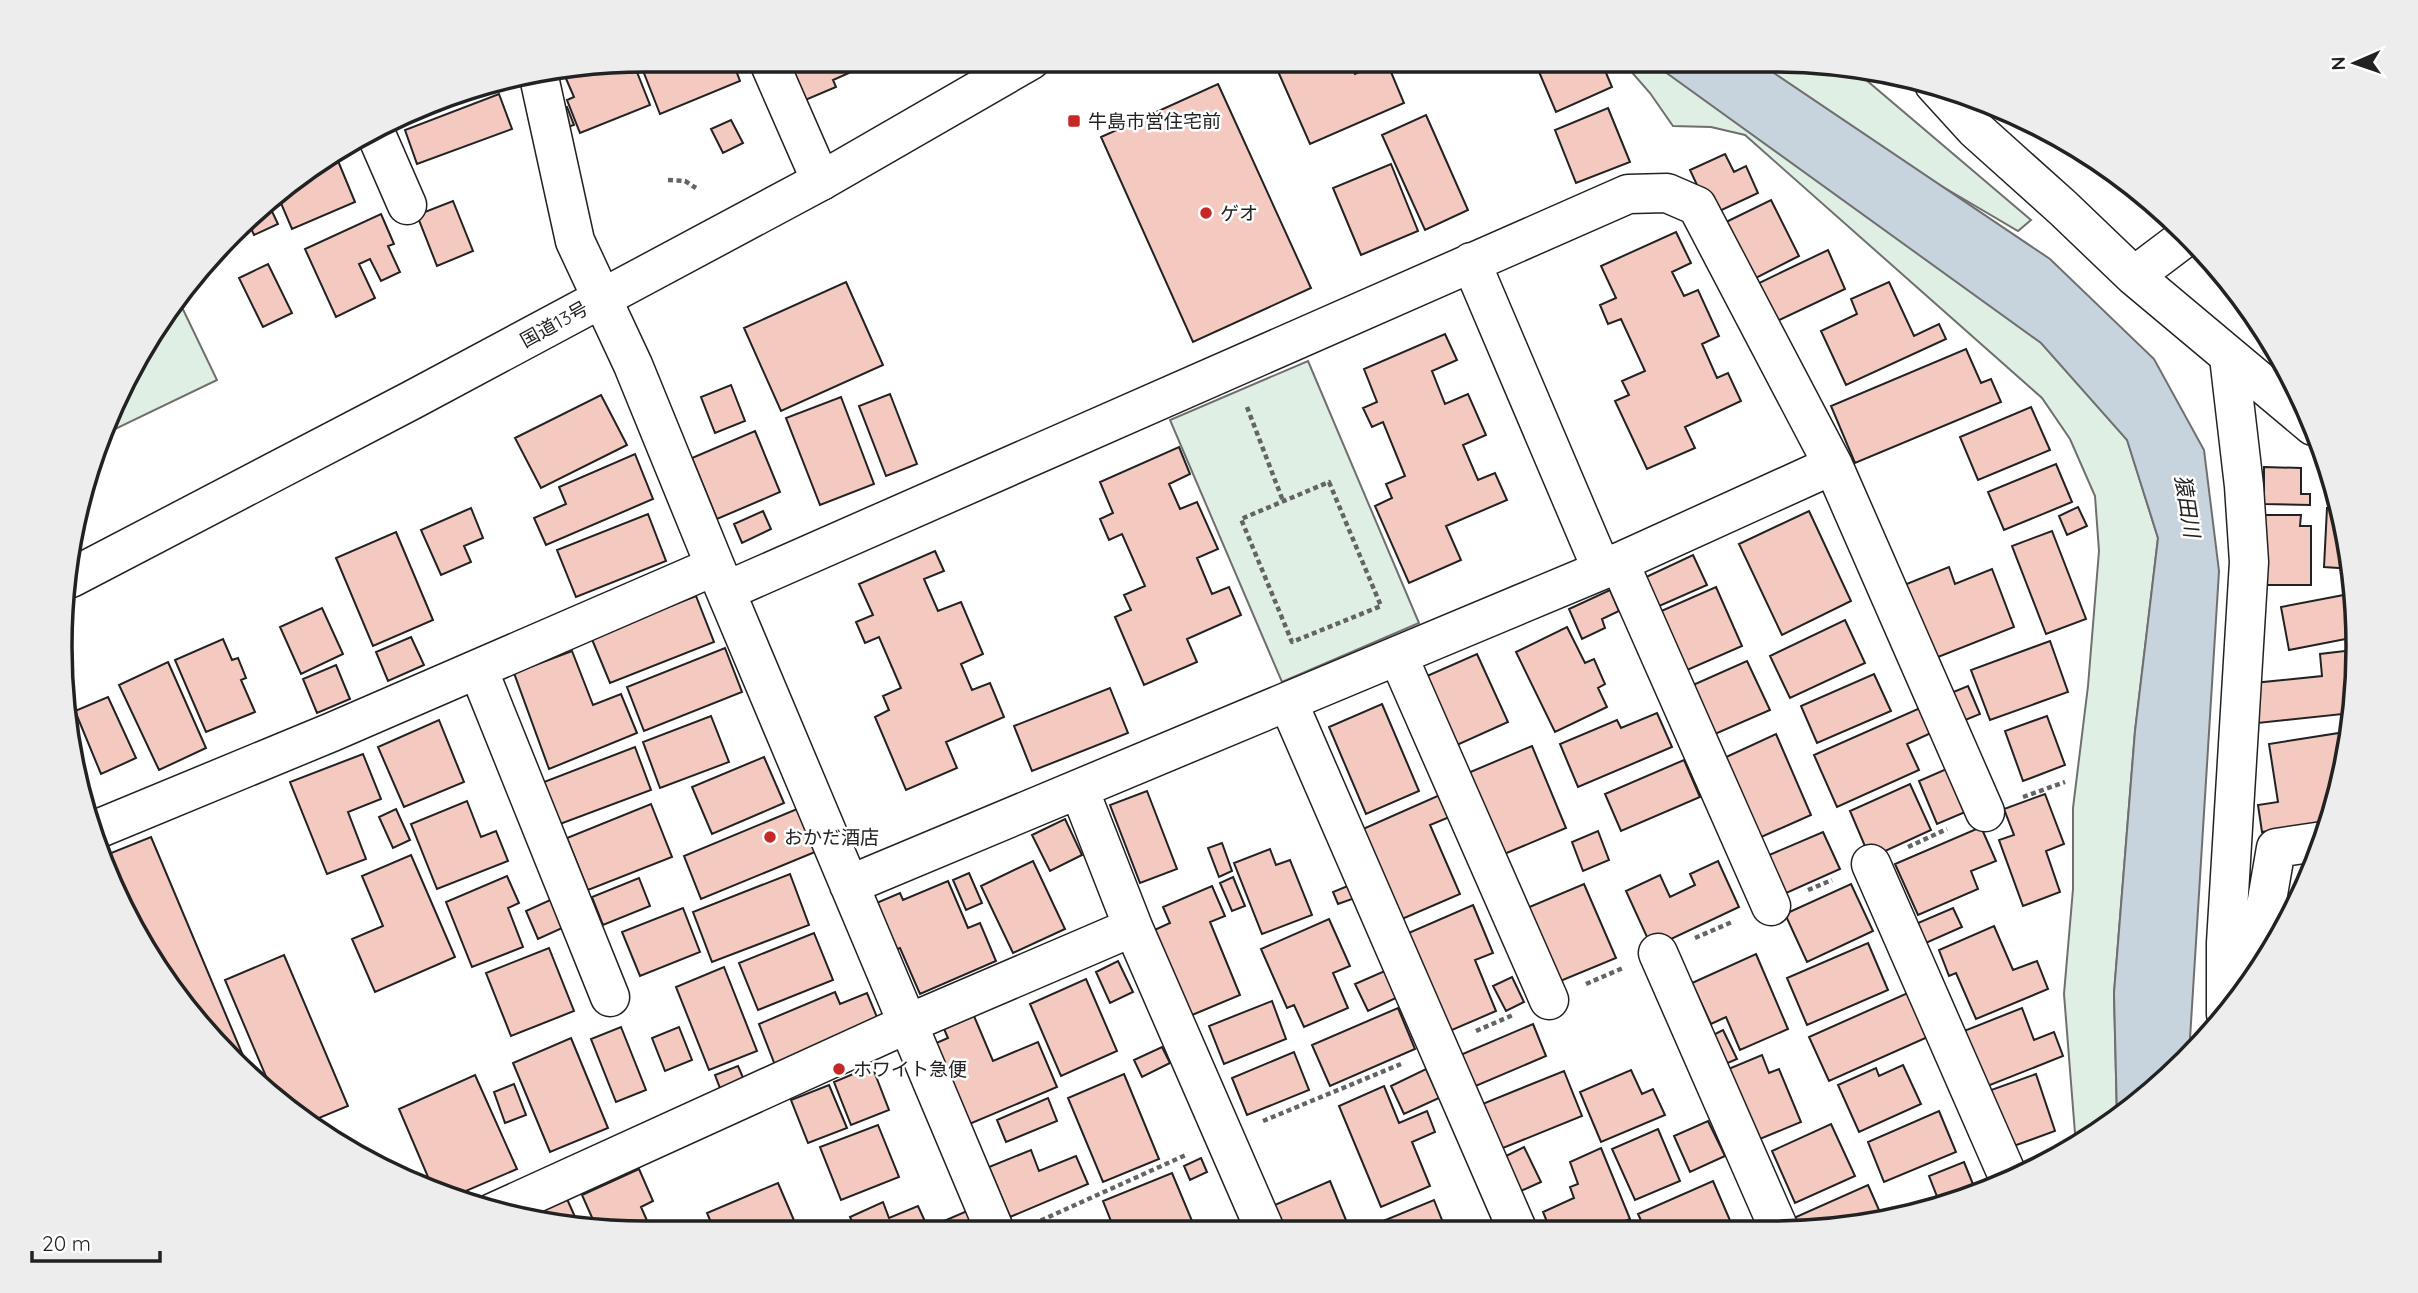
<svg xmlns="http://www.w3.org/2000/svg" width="2418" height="1293" viewBox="0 0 2418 1293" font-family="Quicksand,'Noto Sans JP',sans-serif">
  <rect width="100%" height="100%" fill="#fff"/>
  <!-- green -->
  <path fill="#e0efe3" stroke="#6f6f6f" stroke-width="2" d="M1622,61H1674L2017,307L2127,439L2158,538L2135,731L2114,993L2117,1117L2098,1134L2076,1146L2064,994L2073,889V808L2088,686L2099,551L2095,496L2070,439L2042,398L1745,135L1711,127L1673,126L1650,93Z
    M1740,61H1809L1852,68L2031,220L2018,231L1904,164Z
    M178,299L217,380L107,433L158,321Z
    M1308,361L1419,623L1282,682L1170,420Z"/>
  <!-- water -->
  <path fill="#c7d3dd" stroke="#6f6f6f" stroke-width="2" d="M1650,61H1756L2050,259L2154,359L2204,450L2219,571L2189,1055L2117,1117L2114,993L2135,731L2158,538L2127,440L2041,343Z"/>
  <!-- building -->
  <path fill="#f3c9c0" stroke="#222" stroke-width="2" d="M650,60H732L740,81L660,114L640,63Z
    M786,60H860L861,62L847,67L849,73L833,80L836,87L803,101Z
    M1273,60H1349L1355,74L1386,60L1404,103L1310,144Z
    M1534,60L1601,61L1612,87L1556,112Z
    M633,62L650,105L580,133L567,100L574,97L564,74Z
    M1218,84L1311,288L1193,342L1101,137Z
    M499,94L512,129L417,164L405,130Z
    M567,107L574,125L556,131L549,113Z
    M1608,108L1630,162L1576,183L1555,130Z
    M1426,115L1468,210L1425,230L1382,135Z
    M731,120L743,143L723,153L711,129Z
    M1725,154L1734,172L1746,166L1758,193L1711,215L1690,170Z
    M336,156L355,202L292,229L277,194L289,181Z
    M1391,164L1418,231L1361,255L1333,188Z
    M1771,200L1799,256L1752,280L1724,223Z
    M453,201L473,251L437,266L417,215Z
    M268,203L278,224L254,235L249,224Z
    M381,214L394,244L388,246L400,272L381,281L370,259L359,264L375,298L336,317L305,249Z
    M1676,232L1691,263L1672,272L1684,296L1698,290L1719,336L1702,344L1717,378L1728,373L1741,401L1685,427L1695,448L1647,469L1615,401L1629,395L1622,381L1645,371L1621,319L1608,324L1600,305L1616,298L1601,266Z
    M1828,250L1845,289L1773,323L1755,285Z
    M268,264L292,313L263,327L239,278Z
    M846,282L883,365L781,411L744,328Z
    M1889,282L1914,336L1939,324L1946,339L1846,385L1821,331L1857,314L1851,299Z
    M1445,334L1457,360L1432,371L1445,404L1468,394L1486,435L1463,445L1478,480L1495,473L1507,500L1446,526L1461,560L1409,583L1375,506L1392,498L1386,484L1405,476L1383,422L1372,427L1363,408L1377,402L1364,369Z
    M1966,349L1981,383L1991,379L2001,402L1855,463L1831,406Z
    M731,385L745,421L715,433L701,397Z
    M890,394L917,464L886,476L859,406Z
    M601,395L627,445L541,488L515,438Z
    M841,397L874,484L820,505L786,418Z
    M2031,407L2050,450L1978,480L1960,437Z
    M755,431L780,492L717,519L692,458Z
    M1179,447L1190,474L1169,484L1180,509L1197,502L1218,549L1197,558L1212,594L1229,587L1241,615L1187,639L1197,662L1144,685L1115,617L1131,610L1124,595L1145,586L1122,534L1109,540L1100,519L1113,513L1100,482Z
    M635,454L653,499L546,545L534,518L566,504L559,487Z
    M2056,464L2072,502L2004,530L1988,492Z
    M2264,467L2301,468V494H2310V505L2264,504Z
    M2078,507L2087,526L2067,535L2059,516Z
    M471,508L483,538L464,546L471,562L441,575L421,530Z
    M2327,508L2339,509L2353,569L2324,567Z
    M763,511L771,529L742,543L734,524Z
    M1809,511L1851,601L1782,635L1739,544Z
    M648,514L666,561L576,597L557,550Z
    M2263,515H2301L2300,526H2311V585H2263Z
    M2052,531L2086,619L2046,634L2012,546Z
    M396,532L433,620L373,646L336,558Z
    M935,551L944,571L924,579L938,611L961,602L983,654L961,664L972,690L990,683L1004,717L946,742L957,768L906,790L875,717L889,710L883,696L901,688L879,637L865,643L856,622L873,615L859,584Z
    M1693,555L1707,585L1657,607L1644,578Z
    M1949,567L1955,584L1992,569L2014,627L1928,661L1899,587Z
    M1716,587L1742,646L1685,671L1659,612Z
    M1610,590L1619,611L1602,619L1605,628L1582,639L1569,609Z
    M2349,594L2356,637L2289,650L2281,607Z
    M696,596L714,642L610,683L591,637Z
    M322,608L343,654L301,674L280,627Z
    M1845,620L1865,663L1790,698L1770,656Z
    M1567,627L1585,663L1594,659L1605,684L1598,688L1607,707L1555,732L1516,652Z
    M411,637L424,665L388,681L376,652Z
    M223,639L232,660L238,658L246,678L241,680L255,712L206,732L175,660Z
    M2050,641L2068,692L1990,720L1971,670Z
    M725,648L742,692L644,731L627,687Z
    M2353,650L2357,685L2350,726L2343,727L2342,714L2258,723L2254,683L2322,676L2320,654Z
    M572,651L593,705L621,694L637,733L549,769L514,673Z
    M1477,654L1508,722L1457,745L1427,676Z
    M1747,661L1770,710L1715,734L1693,685Z
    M168,662L206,748L159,770L119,685Z
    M336,665L350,699L317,713L303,679Z
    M1874,674L1891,711L1817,743L1801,706Z
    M1968,686L1980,714L1958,723L1946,695Z
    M1110,688L1128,733L1032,771L1014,726Z
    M108,697L136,758L101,774L75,711Z
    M1382,704L1419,791L1366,814L1329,727Z
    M1920,708L1931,733L1907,744L1919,770L1837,807L1814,755Z
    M1657,713L1672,747L1578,787L1560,744L1617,720L1621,728Z
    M711,716L729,762L660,788L643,742Z
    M2047,716L2065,765L2023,781L2005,731Z
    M439,720L464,782L404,807L378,747Z
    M2339,733L2344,767L2338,799L2330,822L2262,832L2258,805L2278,802L2269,744Z
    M1776,734L1811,815L1759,838L1724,758Z
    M1532,746L1566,828L1502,855L1468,773Z
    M635,747L651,790L560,824L544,782Z
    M363,754L381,799L348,812L366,859L327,874L290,782Z
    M764,757L784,803L712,834L692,787Z
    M1684,760L1700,797L1621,831L1605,794Z
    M1951,767L1970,810L1937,824L1919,781Z
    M1910,784L1931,830L1870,858L1850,811Z
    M1147,791L1177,869L1140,883L1110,805Z
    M1442,794L1452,816L1430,825L1460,894L1402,919L1363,829Z
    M2045,794L2064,844L2046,851L2060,892L2023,906L1999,840L2014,835L2004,809Z
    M467,801L481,837L496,831L508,861L437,889L411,824Z
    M651,804L672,857L588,890L567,838Z
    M396,809L410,840L393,848L379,817Z
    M797,809L815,852L701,899L684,856Z
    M1065,819L1082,855L1050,871L1032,835Z
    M1981,827L1996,861L1971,871L1978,889L1918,915L1895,864Z
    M1598,831L1609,860L1583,871L1572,842Z
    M1823,832L1840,869L1784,894L1767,856Z
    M151,837L252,1077L205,1034L104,872L101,857Z
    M1222,843L1232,871L1219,877L1208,848Z
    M1270,849L1276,865L1290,860L1312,915L1262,934L1234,863Z
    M411,855L455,957L375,992L352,939L383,926L362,876Z
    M1033,861L1065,929L1013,953L981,886Z
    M1718,861L1739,907L1652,948L1626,891L1660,875L1670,897L1695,885L1690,874Z
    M969,873L982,903L966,910L953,880Z
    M790,874L809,925L712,962L693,912Z
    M507,876L519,903L508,908L523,947L472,967L446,902Z
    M1233,877L1245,906L1232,911L1220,883Z
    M639,878L650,906L603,925L592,897Z
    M2308,879L2298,906L2291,916L2290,910L2300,880Z
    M948,881L968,928L980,923L996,961L920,994L900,948L887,953L867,907L900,893L903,900Z
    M1584,884L1616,958L1558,982L1527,908Z
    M1851,884L1873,931L1807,962L1785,914Z
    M1350,885L1355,898L1338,904L1333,892Z
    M1212,886L1225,916L1210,922L1240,995L1185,1018L1150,932L1170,923L1163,907Z
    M559,896L571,924L538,939L526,911Z
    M1473,905L1493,953L1475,960L1496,1011L1445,1033L1404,935Z
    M683,908L700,952L640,976L622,932Z
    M1953,908L1962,927L1919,946L1911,926Z
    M1329,919L1350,966L1333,973L1348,1008L1304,1027L1294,1005L1287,1008L1261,949Z
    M1994,926L2013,970L2037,961L2048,989L1976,1019L1956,973L1949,976L1939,950Z
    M814,933L833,980L758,1010L739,963Z
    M1868,943L1888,990L1807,1025L1787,978Z
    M549,948L574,1011L511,1036L486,973Z
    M1756,954L1788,1029L1740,1050L1726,1017L1711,1024L1692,983Z
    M284,955L348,1106L307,1123L289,1112L276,1100L225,980Z
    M1118,961L1133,992L1110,1003L1096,972Z
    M724,967L757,1051L709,1070L676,987Z
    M1387,970L1398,997L1368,1011L1355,984Z
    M1512,977L1524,1002L1506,1011L1493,986Z
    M1086,979L1117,1051L1061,1076L1030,1004Z
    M835,992L840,1004L867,993L879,1022L775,1065L759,1024Z
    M1910,992L1930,1036L1829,1081L1809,1037Z
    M1272,1001L1286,1039L1224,1064L1209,1026Z
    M1398,1008L1415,1049L1330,1086L1312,1045Z
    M2022,1008L2034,1040L2054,1032L2063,1056L1980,1089L1959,1033Z
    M974,1016L993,1061L1038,1042L1057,1087L967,1125L927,1047L948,1038L944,1029Z
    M1533,1024L1546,1056L1471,1088L1458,1056Z
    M621,1027L646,1090L616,1102L591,1039Z
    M679,1027L692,1060L665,1071L652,1038Z
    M1723,1030L1737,1059L1716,1068L1703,1040Z
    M571,1038L608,1128L550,1152L513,1063Z
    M1162,1047L1170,1063L1142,1077L1134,1060Z
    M1294,1052L1309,1090L1247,1115L1232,1078Z
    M1762,1055L1769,1073L1779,1069L1801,1122L1755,1141L1726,1070Z
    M1903,1065L1921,1104L1859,1132L1838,1085L1876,1068L1879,1076Z
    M738,1066L747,1087L723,1096L715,1075Z
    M872,1066L889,1110L851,1125L834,1082Z
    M1426,1069L1439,1098L1404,1114L1391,1086Z
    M1631,1070L1642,1094L1653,1089L1665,1115L1601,1142L1580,1092Z
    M1564,1071L1582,1116L1498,1150L1480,1105Z
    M1124,1074L1159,1159L1103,1182L1068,1098Z
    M2036,1074L2055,1131L2011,1147L1991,1090Z
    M475,1075L517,1169L452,1197L434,1191L399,1109Z
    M514,1084L526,1115L505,1123L494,1092Z
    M829,1085L847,1128L808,1143L791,1100Z
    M1384,1086L1399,1123L1427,1111L1435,1132L1412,1142L1430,1186L1381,1207L1339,1106Z
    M1048,1098L1057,1121L1006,1142L997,1120Z
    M1939,1111L1956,1152L1884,1182L1868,1142Z
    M1708,1121L1725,1156L1690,1172L1674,1136Z
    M1831,1124L1855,1176L1795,1203L1772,1151Z
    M878,1125L899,1177L841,1200L820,1147Z
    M1658,1129L1680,1181L1635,1200L1612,1149Z
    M350,1140L355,1153L340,1144Z
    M1524,1147L1541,1182L1514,1194L1498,1160Z
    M1601,1148L1630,1219L1606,1229H1550L1543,1212L1574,1198L1570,1187L1578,1184L1570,1162Z
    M1031,1150L1039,1171L1076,1156L1088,1184L1010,1217L989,1167Z
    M1201,1158L1207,1172L1190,1180L1184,1166Z
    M1964,1162L1977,1194L1940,1204L1929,1176Z
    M639,1169L653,1201L641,1207L652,1232L598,1231L582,1195Z
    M1172,1173L1195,1228L1188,1230L1115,1231L1103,1201Z
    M1330,1181L1350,1230H1279L1270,1207Z
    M1713,1181L1732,1225L1724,1229H1645L1638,1214Z
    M778,1183L799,1232H715L707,1213Z
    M1868,1185L1883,1219L1849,1228L1790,1229L1787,1221Z
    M567,1199L580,1228L523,1218Z
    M1434,1200L1446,1230H1387L1383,1221Z
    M883,1202L889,1218L918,1206L928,1228L967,1211L976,1231H857L850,1217Z"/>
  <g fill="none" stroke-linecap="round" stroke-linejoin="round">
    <!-- minor casing -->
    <g stroke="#222" stroke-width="41">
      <path id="minor" d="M768,60L821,181
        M539,77L575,241L633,365L715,566L995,1231
        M1934,84L1975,129L2063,208L2134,276L2313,426
        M376,134L407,205
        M1471,262L1602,570
        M2134,276L2187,236
        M1619,562L1771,906
        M726,591L1628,194L1667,193L1697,206L1833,465L1985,812
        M1398,656L1549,1000
        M478,669L610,997
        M1288,702L1517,1229
        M1079,789L1133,927
        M95,830L332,732L715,566
        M1871,864L2010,1181
        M849,885L1602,570L1833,465
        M1658,953L1779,1229
        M2257,968V958L2276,848L2323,841
        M2226,1014V943L2249,562L2244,486L2229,357
        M492,1213L907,1024L1133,927L1265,1230"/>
    </g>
    <!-- trunk casing -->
    <g stroke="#222" stroke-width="41">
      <path id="trunk" d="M71,578L412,400L821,181L1031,60"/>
    </g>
    <!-- path -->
    <path stroke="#646464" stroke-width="4.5" stroke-dasharray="5 3.5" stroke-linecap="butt" d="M668,180L685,181L696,188
      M1247,407L1283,501
      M1329,482L1381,606L1292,642L1241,519Z
      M2023,797L2065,782
      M1908,847L1947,829
      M1808,890L1832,880
      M1695,938L1732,922
      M1586,984L1623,968
      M1476,1031L1513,1015
      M1263,1121L1401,1064
      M1033,1224L1188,1154"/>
    <!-- minor -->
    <use href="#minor" stroke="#fff" stroke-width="38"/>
    <!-- trunk -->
    <use href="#trunk" stroke="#fff" stroke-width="38"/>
  </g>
  <!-- markers -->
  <g fill="#c62828" stroke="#fff" stroke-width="2.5">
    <rect x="1067" y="114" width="14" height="14" rx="3.5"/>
    <circle cx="1206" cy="213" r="7"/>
    <circle cx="770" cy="837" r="7"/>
    <circle cx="839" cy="1069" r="7"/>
  </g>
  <g text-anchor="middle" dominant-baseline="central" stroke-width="5" stroke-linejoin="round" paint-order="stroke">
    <!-- poi labels -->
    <g font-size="19" fill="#222" stroke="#fff" text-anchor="start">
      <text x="1088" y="121">牛島市営住宅前</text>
      <text x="1220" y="213">ゲオ</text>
      <text x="784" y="837">おかだ酒店</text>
      <text x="853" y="1069">ホワイト急便</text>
    </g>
    <!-- street labels -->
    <g font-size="19" fill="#222" stroke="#fff">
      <text transform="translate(554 324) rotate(-29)">国道13号</text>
    </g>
    <!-- water labels -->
    <g font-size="21" font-style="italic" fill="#222" stroke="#fff">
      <text transform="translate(2188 506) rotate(81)">猿田川</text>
    </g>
  </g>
  <!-- crop -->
  <path d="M0 0H2418V1293H0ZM646 72H1772A574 574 0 0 1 2346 646V647A574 574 0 0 1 1772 1221H646A574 574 0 0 1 72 647V646A574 574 0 0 1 646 72Z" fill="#ededed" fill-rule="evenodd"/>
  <path fill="none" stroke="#222" stroke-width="3.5" d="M646 72H1772A574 574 0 0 1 2346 646V647A574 574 0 0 1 1772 1221H646A574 574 0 0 1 72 647V646A574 574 0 0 1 646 72Z"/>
  <!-- north arrow -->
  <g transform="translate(2355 63) rotate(268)" stroke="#ffffff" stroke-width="5" paint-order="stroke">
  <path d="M0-5L12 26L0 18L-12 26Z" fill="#222222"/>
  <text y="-10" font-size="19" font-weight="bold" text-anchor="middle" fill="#222222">N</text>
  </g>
  <!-- scale -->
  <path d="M32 1251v10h128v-10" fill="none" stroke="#222222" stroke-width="3.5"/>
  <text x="42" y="1251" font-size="21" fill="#222222" stroke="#ffffff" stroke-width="5" paint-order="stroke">20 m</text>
</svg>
